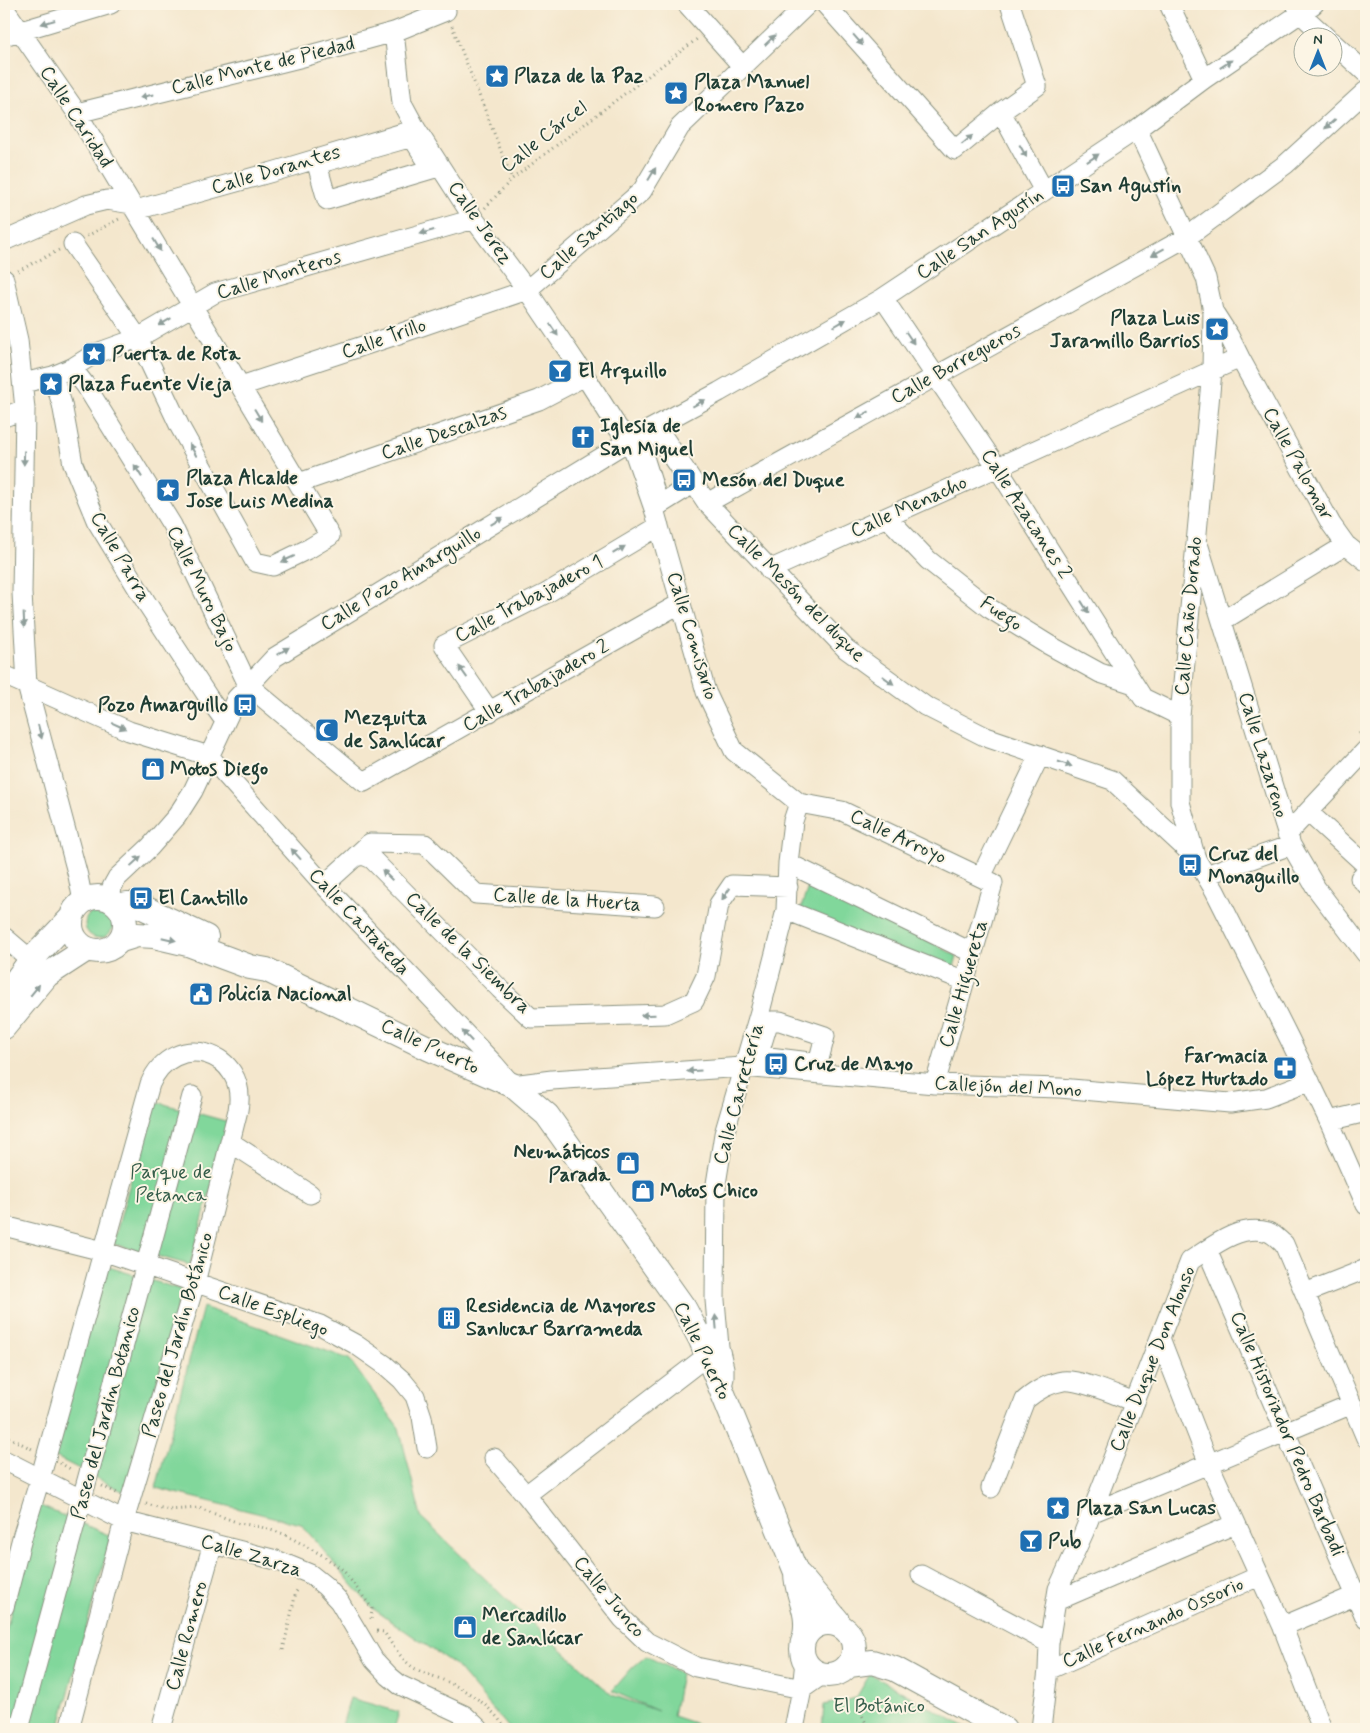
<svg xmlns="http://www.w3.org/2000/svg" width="1370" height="1733" viewBox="0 0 1370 1733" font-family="Mynerve,sans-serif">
  <rect width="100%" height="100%" fill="#fcf5e5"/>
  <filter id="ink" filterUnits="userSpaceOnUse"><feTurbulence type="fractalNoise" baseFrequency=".02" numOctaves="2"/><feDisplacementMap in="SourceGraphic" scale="10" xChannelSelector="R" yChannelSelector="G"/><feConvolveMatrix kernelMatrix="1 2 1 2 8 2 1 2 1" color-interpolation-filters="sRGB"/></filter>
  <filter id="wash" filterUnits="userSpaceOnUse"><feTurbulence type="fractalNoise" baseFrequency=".0096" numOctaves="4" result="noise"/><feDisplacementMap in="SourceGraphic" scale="20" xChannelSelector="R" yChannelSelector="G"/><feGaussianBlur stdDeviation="1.12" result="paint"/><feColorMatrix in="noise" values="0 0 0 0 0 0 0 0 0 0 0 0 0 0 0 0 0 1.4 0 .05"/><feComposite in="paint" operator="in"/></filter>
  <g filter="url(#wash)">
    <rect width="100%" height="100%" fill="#f4e7cd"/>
    <!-- green -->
    <path fill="#81d79b" stroke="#508a68" d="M811,878L957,956L954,967L799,914Z
      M85 924a14 14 0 1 1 28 0a14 14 0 1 1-28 0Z
      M153,1101L229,1122L190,1265L113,1244Z
      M106,1266L182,1290L126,1493L54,1456Z
      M203,1307L349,1359L399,1428L421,1517L504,1597L612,1695L658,1711L612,1691L632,1668L646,1656L681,1673L673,1716L712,1729H510L455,1665L372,1608L301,1524L156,1488Z
      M38,1505L111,1536L59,1729H4V1639Z
      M870,1674L969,1729H822L824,1705L856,1698Z
      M350,1698L399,1712L394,1729H341Z"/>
  </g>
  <g filter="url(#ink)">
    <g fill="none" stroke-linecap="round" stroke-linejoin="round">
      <!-- minor casing -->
      <g stroke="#8a9280" stroke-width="21">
        <path id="minor" d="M687,4L742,66
          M825,4L955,150L1001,112L1037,86L1010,4
          M1169,4L1204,79
          M1296,4L1300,13L1327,38
          M4,8L77,113L330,536L310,548L273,566L255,562L180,427L138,338L73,244
          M394,32L402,103L416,129L474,219L527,290L585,376L618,428L630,440L654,509L706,692L734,751L799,803L842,811L993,883L935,1084
          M4,36L111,4
          M1332,42L1366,73
          M1001,112L1044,191
          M77,113L299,58L394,32L446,11L443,4
          M1137,129L1206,278L1213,311L1212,371L1180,716V802L1196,859L1215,891L1289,1038L1329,1121L1366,1205
          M412,137L432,169L327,200L317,164Z
          M136,210L276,171L416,129
          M4,241L86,205L107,200L132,204
          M4,279L18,340L25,409L22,593L27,685L78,876L83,901
          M883,298L997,467L1143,698L1180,716
          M1213,311L1229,336L1240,358L1331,524L1346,545L1366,561
          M72,368L86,386L172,525L248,685L364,782L681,603
          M53,376L62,404L73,464L96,520L146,602L212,703L225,721
          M23,383L53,376L72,368L94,354L138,338L215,293L474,219
          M241,386L390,337L527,290L642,191L680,127L808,4
          M4,417L25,409
          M656,426L707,503L846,649L925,706L986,737L1112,780L1196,858
          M655,432L691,485L659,505L639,441Z
          M299,483L539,400L585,376
          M707,503L1187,237L1286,164L1366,91
          M887,517L928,560L989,608L1049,645L1100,673L1134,684
          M1199,547L1291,845L1316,888L1366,954
          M769,570L1240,358
          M1222,621L1346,545
          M4,675L129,731L209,756
          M490,712L444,645L547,593L659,526
          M209,756L324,885L494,1064L512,1085L552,1080L743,1067L935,1084L1060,1088L1230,1103L1266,1098L1310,1081
          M1308,812L1366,865
          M1287,834L1366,750
          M355,857L370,843L425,844L476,894L655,906
          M788,863L973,953
          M1366,872L1360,878L1366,884
          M1206,875L1291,845
          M981,877L1040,755
          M324,885L355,857L363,855L372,859L500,989L531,1018L665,1014L694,1001L706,976L719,904L732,885L788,887
          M110,899L112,887L117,878L150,847L177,816L193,791L236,699L275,657L630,440L719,392L883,298L1137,129L1204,79L1314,4
          M786,910L965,981
          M4,937L31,960
          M772,1021H780L825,1036L818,1063L761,1056L760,1050L767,1027L768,1023Z
          M1329,1121L1366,1112
          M230,1142L310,1194
          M4,1226L103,1251L320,1325L355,1344L385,1365L402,1380L415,1396L422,1417L427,1448
          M1207,1250L1366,1619
          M1305,1293L1366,1269
          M1160,1338L1209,1464L1282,1625L1322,1729
          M722,1386L724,1378V1368L719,1347L715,1300L716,1184L724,1134L761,1008L786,910L788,863L793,821L799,803
          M494,1458L526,1495L623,1619L647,1642L696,1667L802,1689
          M4,1460L124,1521L276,1560L310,1574L325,1586L339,1601L374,1660L389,1676L400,1685L464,1715L479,1729
          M991,1488L1025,1400C1036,1391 1049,1383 1063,1381C1080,1379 1118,1396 1135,1402
          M526,1495L708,1355
          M1091,1513L1352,1404
          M921,1575L1049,1643
          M1056,1601L1235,1524
          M4,1607L23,1534L40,1479L150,1084C173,1029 249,1050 238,1110L195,1283L124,1521L69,1729
          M1282,1625H1286L1366,1591
          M1048,1670L1259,1576
          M802,1689L822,1675
          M19,1729L192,1096
          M161,1729L213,1543
          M794,1729L802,1689L805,1661
          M1041,1729L1048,1670L1049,1643L1058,1589L1084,1532L1190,1261C1213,1246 1239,1224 1268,1232C1274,1234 1279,1240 1284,1244L1366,1438"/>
      </g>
      <!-- major casing -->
      <g stroke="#8a9280" stroke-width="26">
        <path id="major" d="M71 924a27 27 0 1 1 54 0a27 27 0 1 1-54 0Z
          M119,906L127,904H136L206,937
          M121,940L137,935L154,936L188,944L250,967L267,970L428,1048L512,1085L547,1115L684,1308L701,1340L796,1572C796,1597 810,1609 805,1636
          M4,997L31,960L72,917
          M4,1027L47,975L87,949
          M800,1576L837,1620L839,1625
          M802 1649a26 26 0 1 1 52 0a26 26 0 1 1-52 0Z
          M849,1665L872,1662L895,1669L1004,1729"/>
      </g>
      <!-- path -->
      <path stroke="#8a9280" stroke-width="3" stroke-dasharray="1 4" stroke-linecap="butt" d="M452,26L512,179
        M485,208L512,179L697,39
        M87,236L119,219
        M18,271L59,250
        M1359,734L1366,726
        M4,1435L32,1449
        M60,1463L72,1470
        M102,1486L117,1493
        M146,1504L169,1510L199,1508L239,1523L261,1527L284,1534L322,1555L343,1570L372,1608L371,1619
        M377,1631L384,1632C392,1645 402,1660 414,1668C422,1673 434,1676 443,1680C469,1691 490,1705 506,1729
        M283,1650L296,1592L299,1588
        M858,1707L869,1729"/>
      <!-- minor -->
      <use href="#minor" stroke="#fff" stroke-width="19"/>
      <!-- major -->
      <use href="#major" stroke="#fff" stroke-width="24"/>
    </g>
    <!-- one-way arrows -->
    <defs><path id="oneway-solid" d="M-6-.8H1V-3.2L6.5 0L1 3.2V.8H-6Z" transform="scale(1.25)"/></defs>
    <g fill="#8f9e9a">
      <use href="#oneway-solid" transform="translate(48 22) rotate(164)"/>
      <use href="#oneway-solid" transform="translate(770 40) rotate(-44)"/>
      <use href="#oneway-solid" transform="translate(858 40) rotate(49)"/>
      <use href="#oneway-solid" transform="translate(1226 64) rotate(-34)"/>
      <use href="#oneway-solid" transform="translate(147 96) rotate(166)"/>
      <use href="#oneway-solid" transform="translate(1330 124) rotate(138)"/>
      <use href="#oneway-solid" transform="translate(967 140) rotate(-40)"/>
      <use href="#oneway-solid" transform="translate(1023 151) rotate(61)"/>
      <use href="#oneway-solid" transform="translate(1093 158) rotate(-34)"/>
      <use href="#oneway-solid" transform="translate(652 174) rotate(-59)"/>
      <use href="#oneway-solid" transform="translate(427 232) rotate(164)"/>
      <use href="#oneway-solid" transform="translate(157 245) rotate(59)"/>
      <use href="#oneway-solid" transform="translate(1158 252) rotate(151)"/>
      <use href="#oneway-solid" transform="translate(165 322) rotate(149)"/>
      <use href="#oneway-solid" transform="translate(840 323) rotate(-30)"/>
      <use href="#oneway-solid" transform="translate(554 330) rotate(56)"/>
      <use href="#oneway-solid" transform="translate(910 338) rotate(56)"/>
      <use href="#oneway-solid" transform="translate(699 403) rotate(-28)"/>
      <use href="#oneway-solid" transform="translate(258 415) rotate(59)"/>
      <use href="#oneway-solid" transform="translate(863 415) rotate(151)"/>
      <use href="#oneway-solid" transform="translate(193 450) rotate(-119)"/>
      <use href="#oneway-solid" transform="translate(24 458) rotate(91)"/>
      <use href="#oneway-solid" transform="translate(138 471) rotate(-122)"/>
      <use href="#oneway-solid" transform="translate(497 521) rotate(-31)"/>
      <use href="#oneway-solid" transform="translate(619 550) rotate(-31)"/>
      <use href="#oneway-solid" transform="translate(288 559) rotate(155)"/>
      <use href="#oneway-solid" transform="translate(1085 607) rotate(58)"/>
      <use href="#oneway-solid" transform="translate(24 620) rotate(87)"/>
      <use href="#oneway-solid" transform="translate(283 651) rotate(-31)"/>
      <use href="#oneway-solid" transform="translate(463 672) rotate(-125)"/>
      <use href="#oneway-solid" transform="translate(888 680) rotate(36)"/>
      <use href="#oneway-solid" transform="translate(119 726) rotate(24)"/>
      <use href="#oneway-solid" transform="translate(40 732) rotate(75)"/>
      <use href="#oneway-solid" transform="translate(1065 764) rotate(19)"/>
      <use href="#oneway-solid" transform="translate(296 854) rotate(-132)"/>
      <use href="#oneway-solid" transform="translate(136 861) rotate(-43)"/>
      <use href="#oneway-solid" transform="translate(387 875) rotate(-135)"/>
      <use href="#oneway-solid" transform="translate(726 894) rotate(125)"/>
      <use href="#oneway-solid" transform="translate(169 939) rotate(13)"/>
      <use href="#oneway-solid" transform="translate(35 990) rotate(-51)"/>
      <use href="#oneway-solid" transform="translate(648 1015) rotate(178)"/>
      <use href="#oneway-solid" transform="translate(467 1036) rotate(-133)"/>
      <use href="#oneway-solid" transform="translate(694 1071) rotate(176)"/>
      <use href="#oneway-solid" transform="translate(716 1322) rotate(-95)"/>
    </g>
  </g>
  <!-- icons -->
  <defs>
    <g id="sight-square" transform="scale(1.25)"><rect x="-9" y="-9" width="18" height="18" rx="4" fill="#1f6fb2" stroke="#fcf5e5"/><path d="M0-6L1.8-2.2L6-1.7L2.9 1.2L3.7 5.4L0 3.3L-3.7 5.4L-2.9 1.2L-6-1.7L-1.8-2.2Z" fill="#fff"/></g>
    <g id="bus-square" transform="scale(1.25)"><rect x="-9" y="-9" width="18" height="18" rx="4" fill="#1f6fb2" stroke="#fcf5e5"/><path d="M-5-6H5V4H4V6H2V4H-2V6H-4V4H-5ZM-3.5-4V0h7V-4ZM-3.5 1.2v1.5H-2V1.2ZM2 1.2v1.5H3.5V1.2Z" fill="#fff"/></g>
    <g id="bar-square" transform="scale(1.25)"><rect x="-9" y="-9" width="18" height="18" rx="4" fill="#1f6fb2" stroke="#fcf5e5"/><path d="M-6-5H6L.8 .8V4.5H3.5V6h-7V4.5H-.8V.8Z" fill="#fff"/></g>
    <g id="church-square" transform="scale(1.25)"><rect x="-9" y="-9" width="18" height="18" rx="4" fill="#1f6fb2" stroke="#fcf5e5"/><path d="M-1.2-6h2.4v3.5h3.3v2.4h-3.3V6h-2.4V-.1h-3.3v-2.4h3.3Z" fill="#fff"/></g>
    <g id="mosque-square" transform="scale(1.25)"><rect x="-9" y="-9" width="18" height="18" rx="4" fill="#1f6fb2" stroke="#fcf5e5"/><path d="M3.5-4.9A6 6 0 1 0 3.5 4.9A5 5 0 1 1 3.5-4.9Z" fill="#fff"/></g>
    <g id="shop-square" transform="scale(1.25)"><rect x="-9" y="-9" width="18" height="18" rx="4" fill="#1f6fb2" stroke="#fcf5e5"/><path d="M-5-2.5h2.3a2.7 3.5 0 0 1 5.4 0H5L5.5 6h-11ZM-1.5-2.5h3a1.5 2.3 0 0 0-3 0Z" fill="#fff"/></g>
    <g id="civic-square" transform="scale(1.25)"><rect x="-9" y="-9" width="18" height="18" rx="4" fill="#1f6fb2" stroke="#fcf5e5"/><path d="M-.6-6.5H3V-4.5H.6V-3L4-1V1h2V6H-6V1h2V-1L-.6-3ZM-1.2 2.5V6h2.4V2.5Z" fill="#fff"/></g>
    <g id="pharmacy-square" transform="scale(1.25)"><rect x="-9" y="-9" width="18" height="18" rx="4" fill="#1f6fb2" stroke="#fcf5e5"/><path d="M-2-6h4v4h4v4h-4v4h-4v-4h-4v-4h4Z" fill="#fff"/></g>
    <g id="building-square" transform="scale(1.25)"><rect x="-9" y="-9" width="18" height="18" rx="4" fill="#1f6fb2" stroke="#fcf5e5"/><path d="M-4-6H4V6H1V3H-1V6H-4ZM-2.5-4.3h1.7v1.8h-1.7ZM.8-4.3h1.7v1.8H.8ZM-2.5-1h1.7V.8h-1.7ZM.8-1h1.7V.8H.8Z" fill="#fff"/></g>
  </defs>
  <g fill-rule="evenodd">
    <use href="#sight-square" x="497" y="76"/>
    <use href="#sight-square" x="676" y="93"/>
    <use href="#bus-square" x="1063" y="186"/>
    <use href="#sight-square" x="1217" y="329"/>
    <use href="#sight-square" x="94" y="354"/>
    <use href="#bar-square" x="560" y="371"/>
    <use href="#sight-square" x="51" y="384"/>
    <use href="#church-square" x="583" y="437"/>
    <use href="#bus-square" x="684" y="480"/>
    <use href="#sight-square" x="168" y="490"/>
    <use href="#bus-square" x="245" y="705"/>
    <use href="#mosque-square" x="327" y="730"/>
    <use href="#shop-square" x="153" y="769"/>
    <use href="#bus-square" x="1190" y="865"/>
    <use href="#bus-square" x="141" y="898"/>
    <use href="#civic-square" x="201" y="994"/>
    <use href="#bus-square" x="776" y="1064"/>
    <use href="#pharmacy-square" x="1285" y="1068"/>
    <use href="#shop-square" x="628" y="1163"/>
    <use href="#shop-square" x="643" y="1191"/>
    <use href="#building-square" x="449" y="1318"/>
    <use href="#sight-square" x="1058" y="1508"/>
    <use href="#bar-square" x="1031" y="1541"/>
    <use href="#shop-square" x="465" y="1627"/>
  </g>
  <g text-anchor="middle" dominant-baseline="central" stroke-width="4" stroke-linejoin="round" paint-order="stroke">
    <!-- street labels -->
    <g font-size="20" fill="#1f3d34" stroke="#fcf5e5">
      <text transform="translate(263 66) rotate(-14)">Calle Monte de Piedad</text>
      <text transform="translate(76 117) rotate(57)">Calle Caridad</text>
      <text transform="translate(544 137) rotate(-38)">Calle Cárcel</text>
      <text transform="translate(276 170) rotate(-16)">Calle Dorantes</text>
      <text transform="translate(480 223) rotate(55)">Calle Jerez</text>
      <text transform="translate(980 234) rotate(-34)">Calle San Agustín</text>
      <text transform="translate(589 236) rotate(-41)">Calle Santiago</text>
      <text transform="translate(279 275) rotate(-17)">Calle Monteros</text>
      <text transform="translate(384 339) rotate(-19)">Calle Trillo</text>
      <text transform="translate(956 364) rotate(-29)">Calle Borregueros</text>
      <text transform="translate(444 433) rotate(-19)">Calle Descalzas</text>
      <text transform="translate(1298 464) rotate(61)">Calle Palomar</text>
      <text transform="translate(909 507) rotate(-24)">Calle Menacho</text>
      <text transform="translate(1026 514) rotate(57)">Calle Azacanes 2</text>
      <text transform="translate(120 557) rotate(60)">Calle Parra</text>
      <text transform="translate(401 579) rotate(-31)">Calle Pozo Amarguillo</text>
      <text transform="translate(202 589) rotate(64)">Calle Muro Bajo</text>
      <text transform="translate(796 593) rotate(45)">Calle Mesón del duque</text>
      <text transform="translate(529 599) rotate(-28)">Calle Trabajadero 1</text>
      <text transform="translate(1001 614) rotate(34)">Fuego</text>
      <text transform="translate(1189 616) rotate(-85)">Calle Caño Dorado</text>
      <text transform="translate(692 636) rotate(73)">Calle Comisario</text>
      <text transform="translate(536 686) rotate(-30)">Calle Trabajadero 2</text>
      <text transform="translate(1263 755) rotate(73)">Calle Lazareno</text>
      <text transform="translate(898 837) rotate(25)">Calle Arroyo</text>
      <text transform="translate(567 900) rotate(4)">Calle de la Huerta</text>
      <text transform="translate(359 922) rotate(47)">Calle Castañeda</text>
      <text transform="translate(468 953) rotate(44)">Calle de la Siembra</text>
      <text transform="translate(964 984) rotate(-74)">Calle Higuereta</text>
      <text transform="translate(430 1047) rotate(25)">Calle Puerto</text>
      <text transform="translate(1008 1087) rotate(3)">Callejón del Mono</text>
      <text transform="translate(739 1094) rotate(-75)">Calle Carretería</text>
      <text transform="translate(273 1311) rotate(20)">Calle Espliego</text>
      <text transform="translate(178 1335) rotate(-74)">Paseo del Jardín Botánico</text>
      <text transform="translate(702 1351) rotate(64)">Calle Puerto</text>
      <text transform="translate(1153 1359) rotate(-68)">Calle Duque Don Alonso</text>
      <text transform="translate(106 1413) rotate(-75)">Paseo del Jardin Botanico</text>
      <text transform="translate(1287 1434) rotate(67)">Calle Historiador Pedro Barbadi</text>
      <text transform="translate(251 1556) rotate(17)">Calle Zarza</text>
      <text transform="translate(609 1597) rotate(50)">Calle Junco</text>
      <text transform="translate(1153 1623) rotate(-24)">Calle Fernando Ossorio</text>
      <text transform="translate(187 1636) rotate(-75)">Calle Romero</text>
    </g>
    <!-- poi labels -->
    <g font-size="20" font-weight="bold" fill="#1f3d34" stroke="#fcf5e5" text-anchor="start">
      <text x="514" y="76">Plaza de la Paz</text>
      <text x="694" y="82">Plaza Manuel<tspan x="694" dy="23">Romero Pazo</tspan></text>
      <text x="1080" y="186">San Agustín</text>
      <text x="1200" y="318" text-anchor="end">Plaza Luis<tspan x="1200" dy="23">Jaramillo Barrios</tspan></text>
      <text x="112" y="354">Puerta de Rota</text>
      <text x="578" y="371">El Arquillo</text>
      <text x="68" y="384">Plaza Fuente Vieja</text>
      <text x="600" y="426">Iglesia de<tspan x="600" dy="23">San Miguel</tspan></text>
      <text x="186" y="478">Plaza Alcalde<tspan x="186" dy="23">Jose Luis Medina</tspan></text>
      <text x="702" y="480">Mesón del Duque</text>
      <text x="228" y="705" text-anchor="end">Pozo Amarguillo</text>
      <text x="344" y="718">Mezquita<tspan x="344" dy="23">de Sanlúcar</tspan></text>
      <text x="170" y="769">Motos Diego</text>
      <text x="1208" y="854">Cruz del<tspan x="1208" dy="23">Monaguillo</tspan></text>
      <text x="158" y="898">El Cantillo</text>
      <text x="218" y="994">Policía Nacional</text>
      <text x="1268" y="1056" text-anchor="end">Farmacia<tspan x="1268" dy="23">López Hurtado</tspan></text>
      <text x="794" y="1064">Cruz de Mayo</text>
      <text x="610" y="1152" text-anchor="end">Neumáticos<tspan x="610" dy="23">Parada</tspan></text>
      <text x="660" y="1191">Motos Chico</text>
      <text x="466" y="1306">Residencia de Mayores<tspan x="466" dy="23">Sanlucar Barrameda</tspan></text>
      <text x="1076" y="1508">Plaza San Lucas</text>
      <text x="1048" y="1541">Pub</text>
      <text x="482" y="1615">Mercadillo<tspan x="482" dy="23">de Sanlúcar</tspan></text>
    </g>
    <!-- park labels -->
    <g font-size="20" fill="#335c49" stroke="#fcf5e5">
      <text x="171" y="1172">Parque de<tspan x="171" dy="23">Petanca</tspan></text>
      <text x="879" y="1706">El Botánico</text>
    </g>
  </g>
  <!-- margin -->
  <rect width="1370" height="1733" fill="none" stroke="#fcf5e5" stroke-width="20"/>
  <!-- north arrow -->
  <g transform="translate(1318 52)"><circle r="24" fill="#fcf5e5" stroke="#a4ab9e"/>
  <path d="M0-4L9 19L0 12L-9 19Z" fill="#1f6fb2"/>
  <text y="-8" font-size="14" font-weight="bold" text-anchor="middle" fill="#1f3d34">N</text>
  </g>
</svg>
